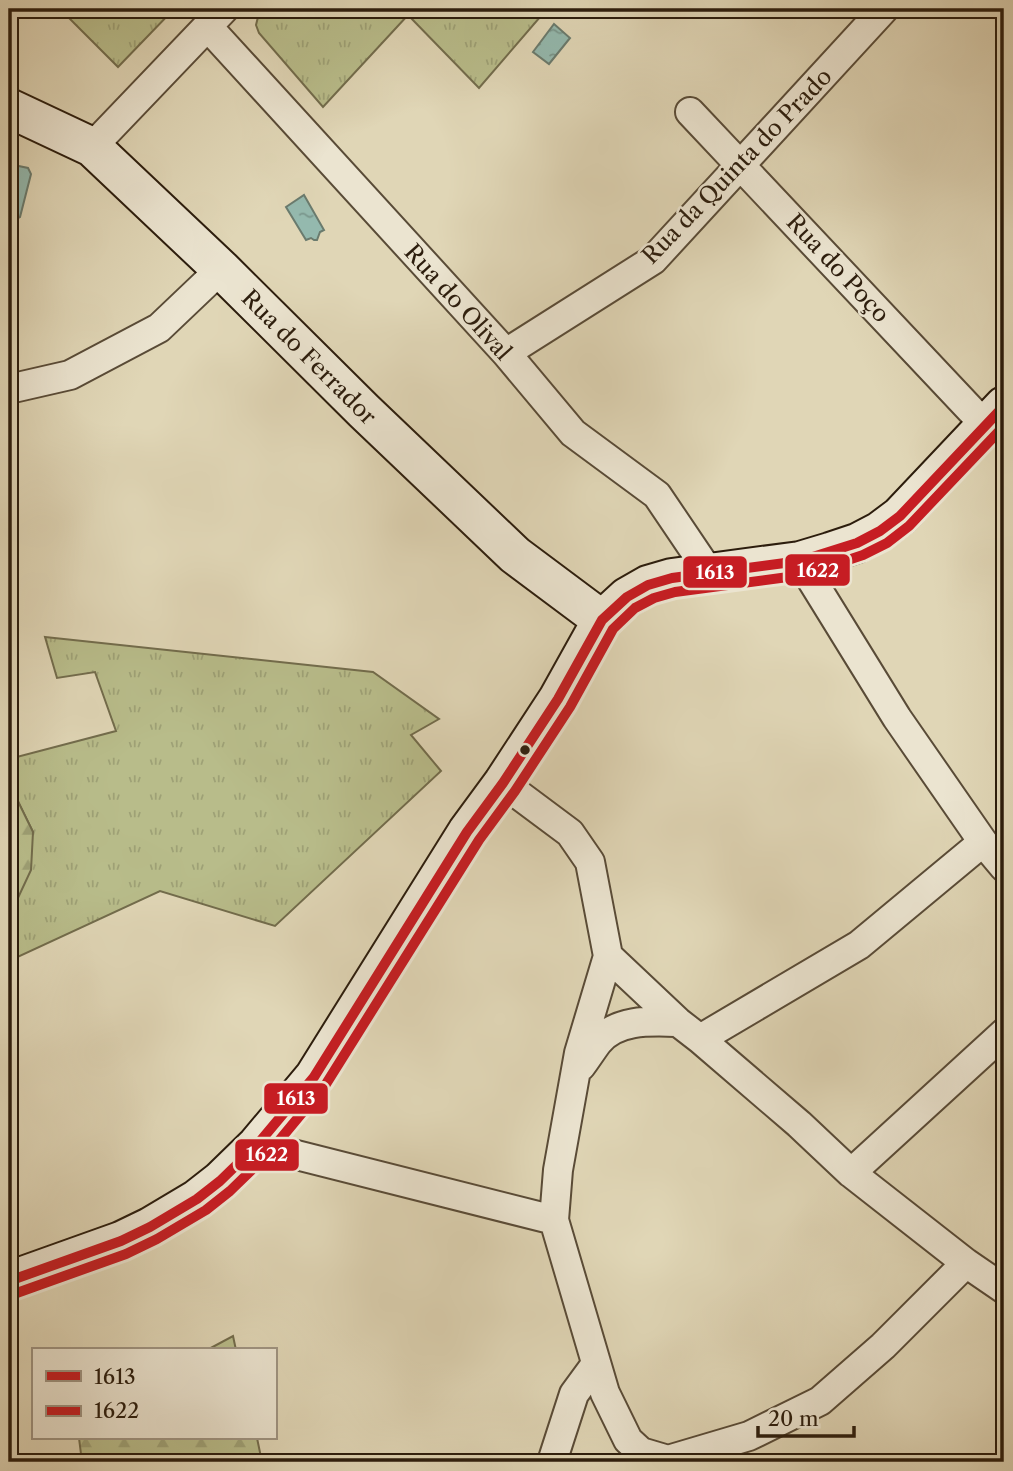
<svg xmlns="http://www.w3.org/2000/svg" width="1013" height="1471" viewBox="0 0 1013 1471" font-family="'Libre Caslon Text',serif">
  <defs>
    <pattern id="grass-tufts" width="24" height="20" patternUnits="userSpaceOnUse" patternTransform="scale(1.75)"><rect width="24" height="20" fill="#b8bc8a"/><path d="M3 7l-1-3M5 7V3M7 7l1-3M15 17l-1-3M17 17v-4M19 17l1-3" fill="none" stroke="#9ea176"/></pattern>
    <pattern id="forest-firs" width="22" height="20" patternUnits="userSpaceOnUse" patternTransform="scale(1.75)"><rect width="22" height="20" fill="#b8bc8a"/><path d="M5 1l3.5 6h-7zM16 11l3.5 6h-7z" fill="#9ea176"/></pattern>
    <pattern id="water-ripples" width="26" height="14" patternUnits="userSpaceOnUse" patternTransform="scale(1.75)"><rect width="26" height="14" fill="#94b9ae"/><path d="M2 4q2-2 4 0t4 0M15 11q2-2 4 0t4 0" fill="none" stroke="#79968c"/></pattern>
  </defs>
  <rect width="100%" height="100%" fill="#e0d6b6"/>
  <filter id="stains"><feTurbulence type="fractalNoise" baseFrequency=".00286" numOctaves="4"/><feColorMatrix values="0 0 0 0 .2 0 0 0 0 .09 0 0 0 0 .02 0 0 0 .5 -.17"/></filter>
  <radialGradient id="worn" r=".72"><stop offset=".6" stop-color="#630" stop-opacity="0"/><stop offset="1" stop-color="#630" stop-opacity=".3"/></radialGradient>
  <!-- grass -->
  <path fill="url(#grass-tufts)" stroke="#726c4c" stroke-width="2" d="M60,9H174L118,67Z
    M260,9H547L479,88L408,15L323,107L259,33L256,25Z
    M45,637L373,672L439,719L411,735L441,771L275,926L160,891L9,961V904L17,900L33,832L9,783V759L116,731L95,672L57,678Z"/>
  <!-- forest -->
  <path fill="url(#forest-firs)" stroke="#726c4c" stroke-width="2" d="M9,783L33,832L31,870L17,900L9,904Z
    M233,1336L236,1350H207Z
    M79,1438H257L262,1462H82Z"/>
  <!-- water -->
  <path fill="url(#water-ripples)" stroke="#6a7b6e" stroke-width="2" d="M554,24L570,38L549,64L533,52Z
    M9,164L28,168L31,174L20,217L14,220L9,219Z
    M304,195L324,230L320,232L317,240H314L311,238L306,240L286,207Z"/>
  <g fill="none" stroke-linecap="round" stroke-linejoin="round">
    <!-- street casing -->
    <g stroke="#594b37" stroke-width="32">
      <path id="street" d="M208,27L506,353L573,433L657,495L709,572
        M690,112L985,425
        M92,147L224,9
        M506,353L653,260L884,9
        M9,389L70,375L159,328L221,269
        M800,561L897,718L983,842L1004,867
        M503,783L570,833L590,862L608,956L579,1053L558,1170L554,1220L605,1393L628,1440L641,1452L668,1460L749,1436L820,1401L883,1346L966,1263
        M608,956L678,1022L700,1039L799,1124L851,1173L966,1263L1004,1289
        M700,1039L859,945L983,842
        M581,1066C587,1058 592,1050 598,1042C617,1019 650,1021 678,1022
        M257,1145L554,1220
        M851,1173L1004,1033
        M552,1462L574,1394L596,1364"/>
    </g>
    <!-- secondary casing -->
    <g stroke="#2c1d0d" stroke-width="42">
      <path id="secondary" d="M9,108L92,147L221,269L364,411L515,555L602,620
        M9,1281L121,1241L150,1227L197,1199L220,1181L257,1145L314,1077L467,832L503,783L558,699L602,620L627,597L648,585L672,578L800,561L830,552L857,543L880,531L900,516L1004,406"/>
    </g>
    <!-- street -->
    <use href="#street" stroke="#ebe4d0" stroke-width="28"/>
    <!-- secondary -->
    <use href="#secondary" stroke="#ebe4d0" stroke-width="38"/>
    <!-- bus-1 casing -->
    <g stroke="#ebe4d0" stroke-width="16">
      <path id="bus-1" d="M9,1281L121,1241L150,1227L197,1199L220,1181L257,1145L314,1077L467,832L503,783L558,699L602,620L627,597L648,585L672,578L800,561L857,543L880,531L900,516L1004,406"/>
    </g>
    <!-- bus-2 casing -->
    <g stroke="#ebe4d0" stroke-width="16">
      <path id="bus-2" d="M14,1294L126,1254L157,1239L206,1210L230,1191L268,1154L326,1084L479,840L515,791L570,707L613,629L635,608L654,598L675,592L803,575L863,555L887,543L909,526L1004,426"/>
    </g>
    <!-- bus-1 -->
    <use href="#bus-1" stroke="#c61d23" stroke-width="10"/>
    <!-- bus-2 -->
    <use href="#bus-2" stroke="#c61d23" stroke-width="10"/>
  </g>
  <!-- markers -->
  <circle fill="#2c1d0d" stroke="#ebe4d0" stroke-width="2.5" cx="525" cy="750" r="6"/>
  <g text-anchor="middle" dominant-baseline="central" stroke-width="5" stroke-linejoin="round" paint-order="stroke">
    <!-- street labels -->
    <g font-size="23" fill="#2c1d0d" stroke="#ebe4d0">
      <text transform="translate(737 166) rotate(-46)">Rua da Quinta do Prado</text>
      <text transform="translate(838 268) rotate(47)">Rua do Poço</text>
      <text transform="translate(458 302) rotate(48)">Rua do Olival</text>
      <text transform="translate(309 357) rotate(45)">Rua do Ferrador</text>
    </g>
  </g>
  <g stroke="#ebe4d0" stroke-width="2.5">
    <rect x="784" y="553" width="67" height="34" rx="7" fill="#c61d23"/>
    <rect x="682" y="555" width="66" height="34" rx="7" fill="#c61d23"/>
    <rect x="263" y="1082" width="66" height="33" rx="7" fill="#c61d23"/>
    <rect x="234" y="1138" width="66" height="34" rx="7" fill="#c61d23"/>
  </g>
  <g font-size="19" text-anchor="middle" font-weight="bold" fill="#fff">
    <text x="818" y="577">1622</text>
    <text x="715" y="579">1613</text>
    <text x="296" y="1105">1613</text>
    <text x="267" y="1161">1622</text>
  </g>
  <!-- margin -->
  <rect width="1013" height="1471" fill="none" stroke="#e0d6b6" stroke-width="35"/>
  <rect x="10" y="10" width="992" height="1450" fill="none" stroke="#2c1d0d" stroke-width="3.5"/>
  <rect x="18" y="18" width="978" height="1436" fill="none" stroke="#2c1d0d" stroke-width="2"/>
  <!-- legend -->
  <rect x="32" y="1348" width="245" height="91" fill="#ebe4d0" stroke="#9f9482" stroke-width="2"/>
  <rect x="46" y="1371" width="35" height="10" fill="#c61d23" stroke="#9f9482" stroke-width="2"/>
  <text x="94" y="1384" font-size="21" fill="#2c1d0d">1613</text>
  <rect x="46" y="1406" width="35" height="10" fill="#c61d23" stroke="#9f9482" stroke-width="2"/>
  <text x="94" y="1418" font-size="21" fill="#2c1d0d">1622</text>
  <!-- scale -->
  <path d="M758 1426v10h96v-10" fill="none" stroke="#2c1d0d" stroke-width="3.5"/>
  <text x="768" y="1426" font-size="21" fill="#2c1d0d" stroke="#ebe4d0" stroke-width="5" paint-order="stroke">20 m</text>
  <rect width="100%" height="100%" filter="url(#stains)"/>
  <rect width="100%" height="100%" fill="url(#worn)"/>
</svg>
